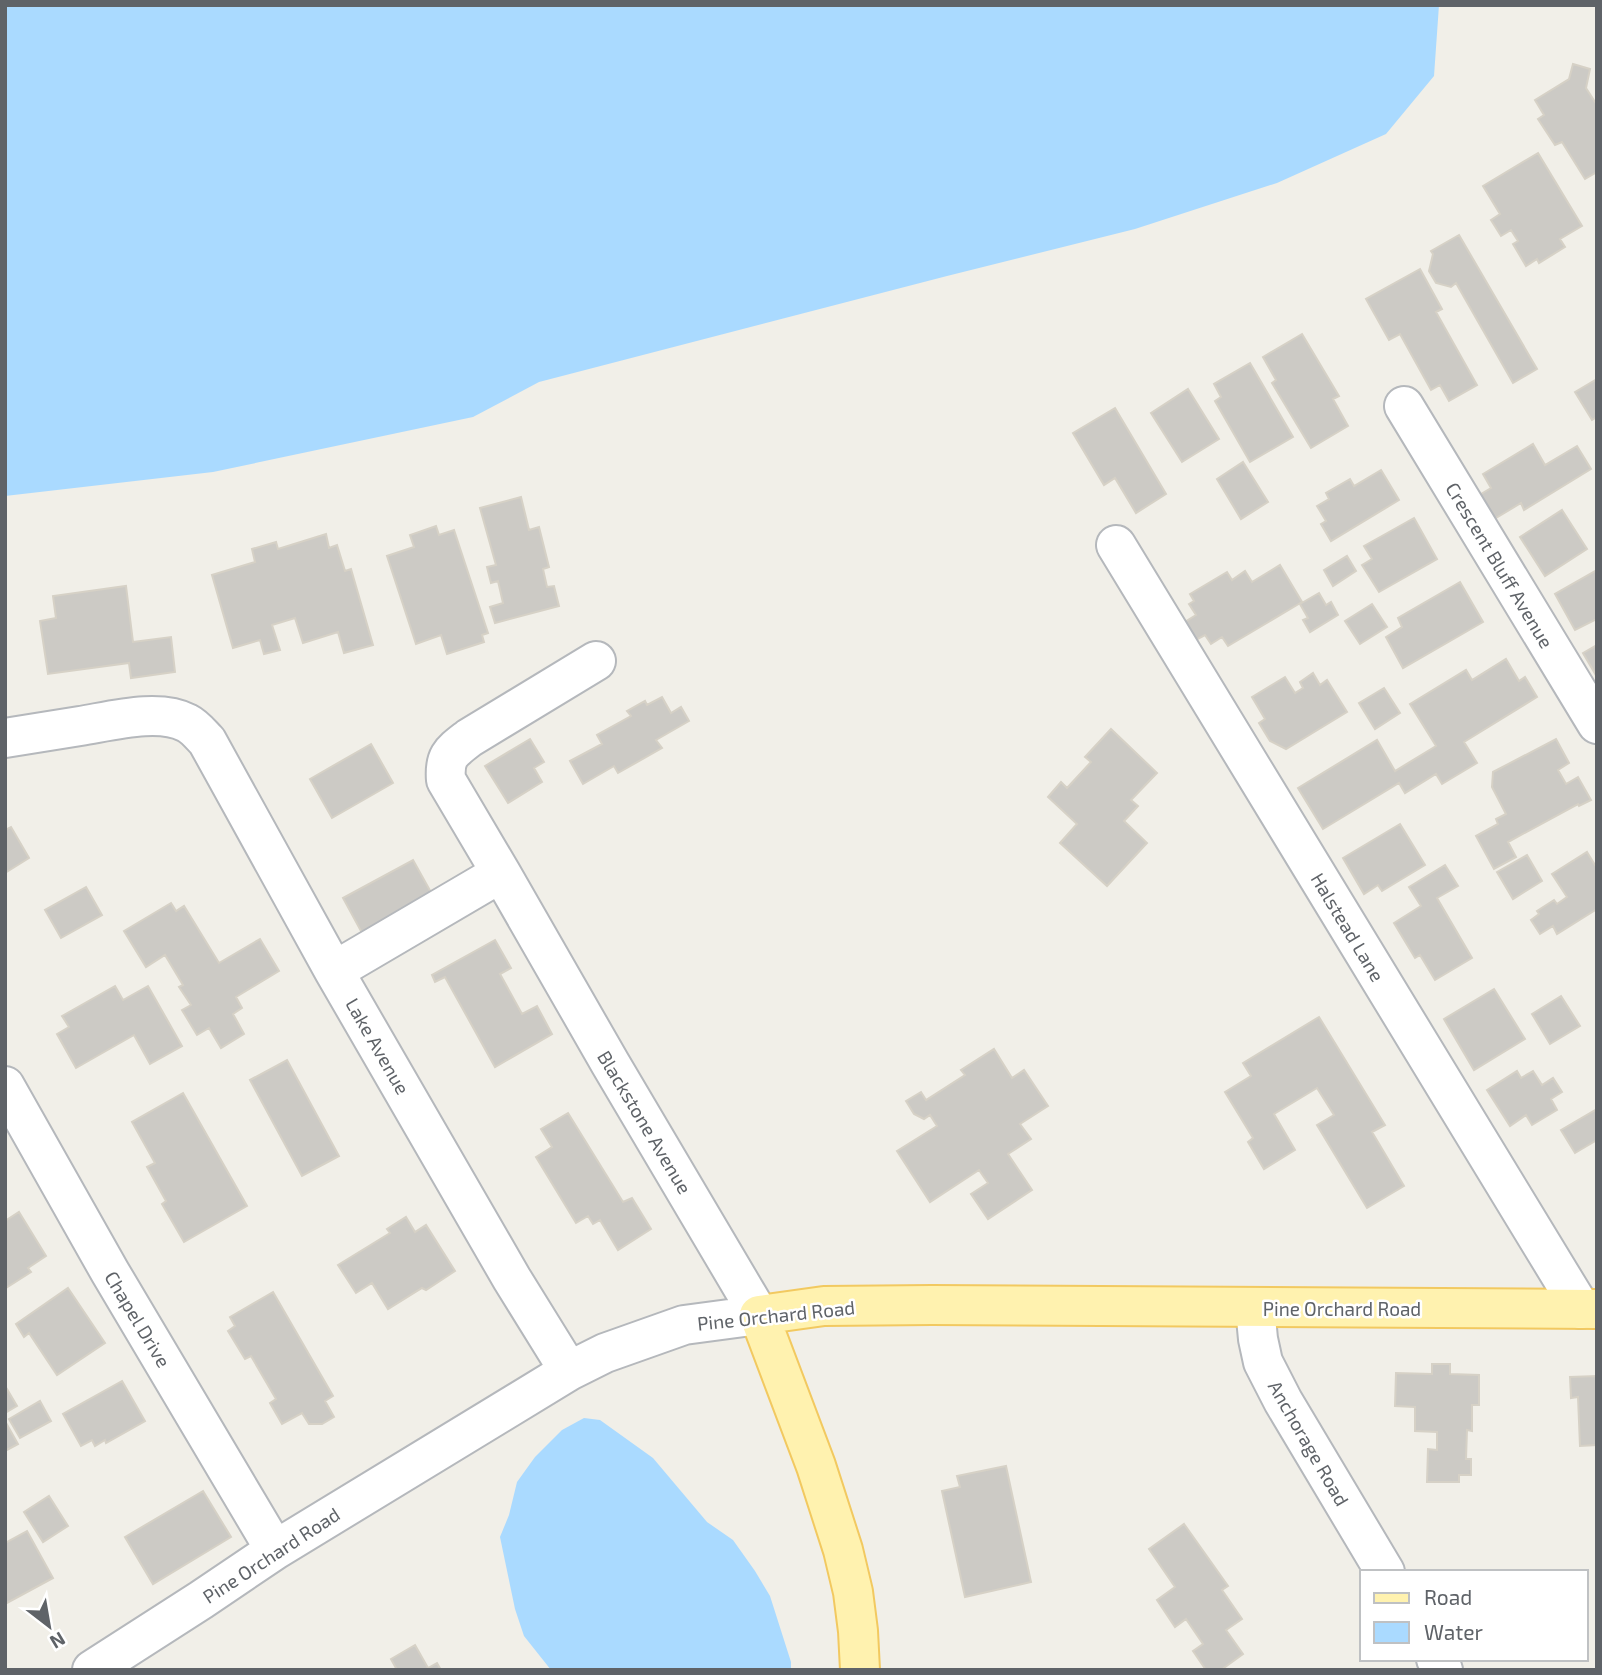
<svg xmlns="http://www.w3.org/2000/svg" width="1602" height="1675" viewBox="0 0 1602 1675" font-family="'Exo 2',sans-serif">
  <rect width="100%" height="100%" fill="#f1efe8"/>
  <!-- water -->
  <path fill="#aadaff" d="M5,5H1439L1434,76L1386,134L1277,183L1135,229L947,276L539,382L473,417L213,472L5,496Z
    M584,1418L600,1420L653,1458L707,1522L733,1540L755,1571L770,1596L791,1662V1670H551L524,1636L515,1609L500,1537L509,1515L517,1482L535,1457L562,1430Z"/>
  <!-- building -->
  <path fill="#cccac5" stroke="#d6d1c6" stroke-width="2" d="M1573,64L1590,69L1586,88L1597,105V172L1585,179L1562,142L1555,145L1538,119L1544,115L1535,100L1569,79Z
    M1538,153L1582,226L1560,239L1565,247L1539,263L1537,259L1526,266L1513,244L1518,241L1511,230L1501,236L1491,220L1500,214L1483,186Z
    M1459,235L1537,369L1513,383L1456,283L1451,287L1436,283L1429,271L1433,254L1431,251Z
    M1420,269L1442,309L1436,312L1477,385L1449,401L1440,385L1431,390L1400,334L1389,340L1366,299Z
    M1302,334L1339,396L1333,399L1348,426L1311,448L1272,383L1276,380L1263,357Z
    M1250,363L1293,437L1250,462L1215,401L1221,397L1214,384Z
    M1597,379V417L1592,420L1575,392Z
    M1188,389L1219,439L1182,462L1151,413Z
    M1115,408L1166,494L1136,513L1115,478L1104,485L1073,433Z
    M1533,444L1545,465L1577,446L1591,469L1524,510L1521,503L1491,521L1476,497L1491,488L1483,474Z
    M1243,462L1268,502L1241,519L1217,479Z
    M1381,470L1399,500L1331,541L1321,524L1326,521L1317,506L1329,499L1326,493L1350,479L1354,486Z
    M521,497L529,530L539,527L549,567L543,569L547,587L554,586L559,606L495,623L490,607L503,603L498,581L491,583L487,567L496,565L480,508Z
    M1562,510L1587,549L1545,576L1520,537Z
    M1414,518L1437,559L1379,592L1362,565L1372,559L1364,546Z
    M436,526L439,535L454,530L488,633L482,635L484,642L447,654L441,635L416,644L387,556L414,547L410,535Z
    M326,534L329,548L337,545L345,571L351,569L373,645L344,653L338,632L303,643L295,618L272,625L280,650L264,654L260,640L233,648L212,575L255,562L252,549L276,542L278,549Z
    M1347,556L1356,571L1333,586L1324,570Z
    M1280,565L1302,602L1228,646L1222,637L1211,644L1205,635L1194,641L1183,623L1196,615L1189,604L1194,601L1190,594L1227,572L1232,580L1245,571L1252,582Z
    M1597,570V619L1575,630L1555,594Z
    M1460,582L1483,622L1403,668L1386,637L1402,627L1398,618Z
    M126,586L133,642L171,637L175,672L131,678L129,663L48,674L40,621L56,618L53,596Z
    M1319,593L1326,605L1331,602L1338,615L1310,632L1303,620L1308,618L1300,604Z
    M1372,604L1387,627L1360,644L1345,621Z
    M1597,645V677L1583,653Z
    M1506,659L1519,681L1525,677L1537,697L1464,742L1477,763L1442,784L1436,774L1405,793L1399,783L1323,829L1298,788L1377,740L1395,771L1436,746L1410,704L1466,670L1472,680Z
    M1313,673L1320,685L1327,680L1347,712L1286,749L1270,741L1259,723L1265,719L1252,697L1285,677L1295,693L1303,688L1300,682Z
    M1384,688L1400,713L1375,729L1359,703Z
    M662,697L671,713L681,707L689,721L656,740L662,748L618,773L614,766L583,784L570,761L602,744L597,735L631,716L627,711L645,701L647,705Z
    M1111,729L1157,773L1131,800L1138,806L1124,821L1147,843L1107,886L1060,843L1077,824L1048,797L1061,782L1067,788L1091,762L1085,757Z
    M530,739L544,762L534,768L542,782L508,803L485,766Z
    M1556,739L1569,763L1558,770L1566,784L1578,777L1591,800L1579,806L1578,804L1508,842L1516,857L1494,869L1476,836L1498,824L1496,819L1506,814L1492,787L1493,772Z
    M371,744L393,783L332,818L310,779Z
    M1400,824L1425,865L1382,891L1378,885L1364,894L1343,858Z
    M11,827L29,858L5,873V830Z
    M1587,852L1595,865L1597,863V909L1557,934L1553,926L1540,934L1531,920L1539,914L1537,911L1554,900L1557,904L1567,897L1552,874Z
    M1527,855L1542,881L1513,899L1497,872Z
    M413,860L432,894L362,933L343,898Z
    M1445,865L1458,886L1437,898L1472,958L1435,980L1420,955L1415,958L1394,923L1421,906L1409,887Z
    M86,887L102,915L61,938L45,910Z
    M171,903L176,911L184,906L219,963L260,939L279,971L236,997L242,1008L233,1014L244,1034L221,1048L209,1028L197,1035L182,1010L191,1005L179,987L183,985L165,955L146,967L124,931Z
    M495,940L511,968L500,974L522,1014L537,1006L552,1034L495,1067L445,977L435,982L432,975Z
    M115,986L123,1000L148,986L182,1046L150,1064L134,1035L76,1068L57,1034L69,1027L62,1016Z
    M1494,989L1525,1039L1474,1070L1444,1019Z
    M1561,996L1580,1026L1550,1044L1532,1014Z
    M1319,1017L1385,1125L1372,1132L1404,1186L1367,1208L1317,1125L1334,1115L1317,1088L1274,1114L1295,1150L1264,1169L1248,1142L1253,1138L1225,1092L1251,1076L1243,1063Z
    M994,1049L1012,1078L1024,1070L1048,1106L1020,1124L1031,1139L1008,1154L1032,1190L988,1219L971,1194L988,1183L979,1170L930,1202L897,1151L937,1126L930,1115L924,1119L914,1114L906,1101L921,1092L926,1100L965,1075L961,1070Z
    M287,1060L339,1156L302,1176L250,1080Z
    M1517,1071L1521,1078L1533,1071L1542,1085L1553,1078L1562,1092L1551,1099L1557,1110L1532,1125L1526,1115L1510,1126L1487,1090Z
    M183,1093L247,1206L184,1242L162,1204L166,1201L147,1167L155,1163L132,1122Z
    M1597,1109V1140L1575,1153L1561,1130Z
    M568,1113L623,1202L632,1198L651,1229L618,1250L600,1220L593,1224L588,1216L576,1223L536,1157L552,1147L541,1129Z
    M19,1212L46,1256L28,1268L31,1272L6,1288L5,1221Z
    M406,1217L415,1232L426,1225L455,1271L426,1290L422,1288L388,1309L372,1283L356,1293L338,1265L390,1233L387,1229Z
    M68,1288L105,1343L57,1375L29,1333L24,1337L16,1324Z
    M273,1292L333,1396L325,1401L334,1417L322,1424H309L302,1413L282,1424L270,1403L276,1399L251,1356L245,1359L228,1331L235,1326L230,1317Z
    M1432,1364H1450V1374L1479,1375V1405H1472V1431L1467,1430L1466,1459H1471V1475H1459V1482H1427L1428,1449L1437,1450V1432L1415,1431V1407L1395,1406L1396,1373L1432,1374Z
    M1597,1376V1445L1580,1446L1578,1397L1571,1398L1570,1377Z
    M122,1381L145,1421L106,1443L105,1440L95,1446L92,1440L81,1446L63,1414Z
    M7,1389L17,1406L5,1413V1391Z
    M40,1401L51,1421L20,1438L9,1419Z
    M5,1421L18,1444L5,1451Z
    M1006,1466L1031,1582L965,1597L942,1491L960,1487L957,1476Z
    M203,1491L231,1537L153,1584L125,1537Z
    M49,1496L68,1526L43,1542L24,1512Z
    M1184,1524L1228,1586L1222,1590L1242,1619L1226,1630L1243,1654L1221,1670H1206L1193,1651L1203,1644L1186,1619L1175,1627L1157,1600L1175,1587L1149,1549Z
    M27,1531L53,1578L5,1604V1543Z
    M415,1645L428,1668L437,1663L441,1670H397L391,1659Z"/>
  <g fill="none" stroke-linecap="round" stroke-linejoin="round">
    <!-- minor casing -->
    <g stroke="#b5b8bc" stroke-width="42">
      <path id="minor" d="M1404,406L1597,724
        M1116,545L1581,1309
        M5,738C30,734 55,730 80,726C111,721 159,708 187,723C195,727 201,735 207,741L334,971L512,1279L569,1371
        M334,971L501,873
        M5,1086L110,1272L275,1550
        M1255,1307L1258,1339L1263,1362L1283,1401L1385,1572
        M1436,1659L1443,1670
        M92,1670L201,1600L275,1550L569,1371L605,1353L684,1325L759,1315L610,1063L501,873L446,780C444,756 451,752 469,738L596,661"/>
    </g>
    <!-- major casing -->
    <g stroke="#f2c960" stroke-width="42">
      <path id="major" d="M860,1670L858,1631L853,1592L843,1550L816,1466L759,1315L824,1306L932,1305L1597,1309"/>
    </g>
    <!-- minor -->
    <use href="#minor" stroke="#fff" stroke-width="38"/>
    <!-- major -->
    <use href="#major" stroke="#fff2af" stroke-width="38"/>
  </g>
  <g text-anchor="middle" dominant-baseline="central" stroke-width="5" stroke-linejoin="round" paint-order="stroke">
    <!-- street labels -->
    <g font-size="19" fill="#5f6368" stroke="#fff">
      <text transform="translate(1500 565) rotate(59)">Crescent Bluff Avenue</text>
      <text transform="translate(1348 927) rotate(59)">Halstead Lane</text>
      <text transform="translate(378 1046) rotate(60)">Lake Avenue</text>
      <text transform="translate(645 1122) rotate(59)">Blackstone Avenue</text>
      <text x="1342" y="1308">Pine Orchard Road</text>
      <text transform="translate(776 1315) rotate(-6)">Pine Orchard Road</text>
      <text transform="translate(138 1319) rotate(59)">Chapel Drive</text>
      <text transform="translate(1309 1443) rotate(60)">Anchorage Road</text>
      <text transform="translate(271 1555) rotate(-33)">Pine Orchard Road</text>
    </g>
  </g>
  <!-- border -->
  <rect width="1602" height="1675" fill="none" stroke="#5f6368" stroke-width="14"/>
  <!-- legend -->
  <rect x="1360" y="1570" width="228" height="91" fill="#ffffff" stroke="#bfc1c3" stroke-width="2"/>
  <rect x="1374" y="1593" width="35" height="10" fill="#fff2af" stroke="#bfc1c3" stroke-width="2"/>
  <text x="1424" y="1605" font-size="21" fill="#5f6368">Road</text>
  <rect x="1374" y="1622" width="35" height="21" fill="#aadaff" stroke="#bfc1c3" stroke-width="2"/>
  <text x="1424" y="1640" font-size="21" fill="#5f6368">Water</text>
  <!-- north arrow -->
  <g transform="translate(49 1626) rotate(149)" stroke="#ffffff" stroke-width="5" paint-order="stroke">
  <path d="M0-5L12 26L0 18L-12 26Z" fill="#5f6368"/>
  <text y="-10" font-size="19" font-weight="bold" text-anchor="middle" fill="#5f6368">N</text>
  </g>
</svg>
